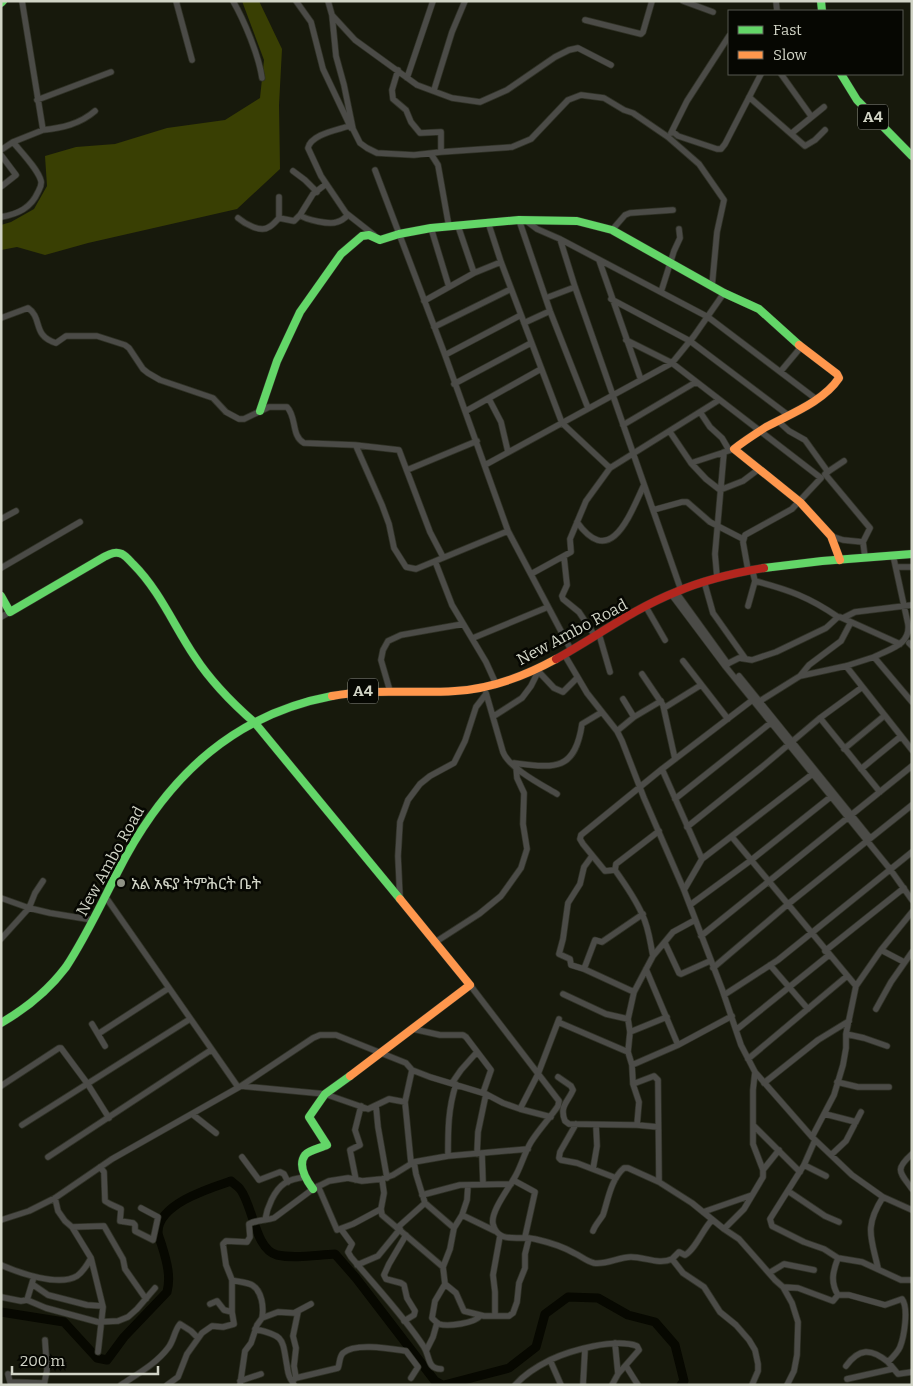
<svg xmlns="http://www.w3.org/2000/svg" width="913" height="1386" viewBox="0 0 913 1386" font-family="Bitter,'Noto Sans Ethiopic',serif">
  <rect width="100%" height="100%" fill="#17190c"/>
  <!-- green -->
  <path fill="#393f03" d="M242,1H259L282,49L279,105L280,169L237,209L88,243L45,255L17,247L1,250V225L11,222L34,209L47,186L45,156L76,147L115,144L167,128L225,120L260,98L264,60Z"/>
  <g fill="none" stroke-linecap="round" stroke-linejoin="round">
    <!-- river -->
    <path stroke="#070801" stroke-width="9" d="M1,1312L64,1322L97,1358L107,1360L124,1337L167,1292C171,1277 167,1262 162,1246C161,1242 158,1236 158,1232C158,1204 210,1188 231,1181C234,1184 238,1186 240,1189C253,1205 255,1250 277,1255C295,1259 316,1255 335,1254L356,1278L435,1381L442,1385
      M444,1385L509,1368L536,1347L545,1314L568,1297L598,1298L628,1315L655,1322L675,1345L684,1381L681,1385"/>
    <!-- street casing -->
    <g stroke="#303227" stroke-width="7">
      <path id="street" d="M176,1L192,60
        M233,1C244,20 259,56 262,78
        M296,1L311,22L323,69L351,128
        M328,1L332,15L355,40L417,85L452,98L480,102L507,90L555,57L569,50L578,48L611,65
        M683,1L713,12
        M776,1L777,11
        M332,15L336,56L344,85L353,129L360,143L367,148L377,153L414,155L441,152L512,147L531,139L568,100L581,95L604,98L624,110L633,113L668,137L699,164L724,200L717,232L712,286
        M585,20L641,34L643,32L652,1
        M398,70L392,90L393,99L406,110L411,122L420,133L441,132V152
        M781,74L811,116
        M407,78L433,1
        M434,90L452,32L465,1
        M749,97L805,146L815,140L825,130
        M37,100L111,72
        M349,126C338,130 311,134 308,148L321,176L346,213L374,235
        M43,130C62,128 80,124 95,111
        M672,131L678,136L717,149H721L725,144L761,74
        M671,133L687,101L729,36
        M792,133L824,107
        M1,150L13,142
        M431,154L438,165L449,227
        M1,155L16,175L2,186
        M375,170L445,355L508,531L571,650
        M293,171L305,180L317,192
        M300,215C306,220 330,225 337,222C341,221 345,218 348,215
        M1,217C18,214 31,208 38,192C40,188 42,185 41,181C38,169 21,152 13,142L43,130L22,1
        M238,218C245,224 261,233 269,227C273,225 276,221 279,218L294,221L300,215L313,194L326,184
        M279,218V197
        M519,220L550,311L588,408
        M525,220L537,229L560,239L708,317L816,399
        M488,222L501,262L562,423L610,468
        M458,226L474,273
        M431,228L449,287
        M612,230L625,215L630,213L673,210
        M560,239L575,287L681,590
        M599,260L641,380
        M661,292L674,251L680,238L679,229
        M546,298L575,287
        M611,299L690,341L788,415
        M424,301L474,273L501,262
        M1,318L28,308C43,318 32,336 56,343L66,336H97L125,345L129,348L143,369L148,373L160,380L213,398L226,412L239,419H244L269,407H287C297,417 291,436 304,443L355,445L399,450L430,532L443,557
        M524,323L550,311
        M434,327L511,289
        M626,340L672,363L821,478L792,509L745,535L743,542L748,570
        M445,355L521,315
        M781,371L801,347
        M454,384L531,343
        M489,399L501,422L508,452
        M466,411L541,369
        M700,412L710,427L722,438L729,450
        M779,422L789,431L805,440L828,472
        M623,425L696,382
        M670,432L691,463L734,449
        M356,446L382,505L389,524L394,548L406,567L416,569L508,531
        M691,463L706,479L720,490L743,481L759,469
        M485,465L672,363L694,336L724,293
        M407,470L477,441
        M826,473L844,461
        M825,474L870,528L863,542L865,557
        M653,510L682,502H687L710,522L743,539
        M1,519L16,511
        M577,522C611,570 630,514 644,485
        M831,536L843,540L863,542
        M564,557L567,585L562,596L563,599L579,612L595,636
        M435,561L452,605L486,662L496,684
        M897,567H912
        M1,568L80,522
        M531,574L571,552L570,539L586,501L610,468L719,400
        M717,577L715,554L724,452
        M704,581L713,613L745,658
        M676,592L728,664
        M671,594L725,666L890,869L912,900
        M748,606L755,581
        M646,607L665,640
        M1,617L10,612
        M840,617L900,644
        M843,618L855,612L912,605
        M599,634L610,672
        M473,638L548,607
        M909,643L912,646
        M564,654L587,693L617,731L622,741L644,798L684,890L722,989L741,1045L755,1072L812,1137L852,1175L883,1197L912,1210
        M874,657C889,649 911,645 908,624L893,555
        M683,661L728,719
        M727,664L739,658L752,660L776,652L826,628L838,617C809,597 789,590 755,581L752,569
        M846,666L912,750
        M539,672L554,688L563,692L577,678
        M642,674L663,705L675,759
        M739,676L870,838
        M800,676L809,665L841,641L851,622
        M390,691L381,660L383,650L388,641L401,635L463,624
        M486,693L503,752C509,768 542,785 557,794
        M623,699L634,717
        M760,701L800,676L846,666L874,657L912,702
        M664,708L701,685
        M494,716L522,698L531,686L540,668
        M820,718L880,792
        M617,731L634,717L661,701
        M844,749L884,716
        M514,763C554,768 575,772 582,724L602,712
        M662,769L702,859
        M861,769L900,737
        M675,799L773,721
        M687,827L762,767L820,718L861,688
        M732,837L856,986
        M592,856L584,867L580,884L568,903L563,939L559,954L570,959L571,965L584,969L634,992
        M615,870L605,871L583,844L580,839L581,835L662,769L755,698
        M684,890L702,859L815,772
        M105,896L238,1087
        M1,898L29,908L50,913L93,920
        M400,899L398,856L400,822L408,800L420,784L430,776L454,763L465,741L476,707L486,694
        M690,905L750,861L833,795
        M701,936L912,766
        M1,939L29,908L35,893L43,881
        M434,943L479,914L501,896L521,868L527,849L523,824L524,793L517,778L516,766
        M665,943L679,973L681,974L710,961
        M881,950L904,962
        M825,951L904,888
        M653,956C650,942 649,928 642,914C635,898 625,884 615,870L616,864L659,831
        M770,965L808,1009
        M713,968L787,905L912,805
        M584,969L595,940L602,942L643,914
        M646,969L678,1045
        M470,985L559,1101L558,1106C550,1118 539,1129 531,1142C525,1152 522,1163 517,1173C511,1186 490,1211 493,1224C498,1245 520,1235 535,1239C548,1242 562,1246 574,1253C581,1256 586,1261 594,1263C606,1265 619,1257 631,1257C645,1257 659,1265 672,1259L683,1273L704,1287L720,1312L736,1325L749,1340L755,1350L758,1364V1371L752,1385
        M563,994L606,1014L628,1019
        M724,995L778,960L912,852
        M876,1009L891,982L912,952
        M558,1022L628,1052
        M92,1024L105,1046
        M413,1029L440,1035H463L466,1037L491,1070L483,1093
        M736,1030L829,955
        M630,1032L667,1017
        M98,1034L169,988
        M846,1034L864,1038L887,1046
        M748,1059L847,976
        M632,1065L678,1045L732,1016
        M412,1070L430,1077L486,1094L503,1103L520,1109L551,1117
        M755,1072L753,1090V1144L763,1170V1177L744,1209L724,1229L739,1239L754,1256L775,1280L783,1287L792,1303L798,1322L797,1355L794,1371L787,1385
        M558,1077L571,1086L573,1090C568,1102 559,1106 565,1121L569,1124L637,1125L658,1127
        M837,1082L858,1087H889
        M452,1083L461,1070L477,1052
        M764,1083L818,1040L849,1021
        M633,1084L654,1076L658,1080L659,1182
        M1,1086L59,1048H61L87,1083L109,1118
        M241,1086L325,1094L368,1109L389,1099L405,1102
        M376,1106L378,1127L387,1178
        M520,1109L538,1074L559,1019
        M192,1114L216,1133
        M825,1114L856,1122
        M576,1124L560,1152L559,1158L561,1160L577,1163L616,1178
        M22,1125L190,1019
        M637,1125L639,1102L633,1084L632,1065L628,1052L630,1032L628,1019L634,992L653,956L673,932L695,920
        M754,1126L800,1172
        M812,1137L834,1095L843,1065L846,1048V1034L856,986L881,950L912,912
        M815,1140L804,1165L770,1219L772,1226L804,1242L824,1249L838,1258L862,1262L901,1280H912
        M477,1154L478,1132L486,1094
        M482,1154L483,1184
        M912,1154C894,1170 900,1172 912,1189
        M831,1155L846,1141L861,1112
        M448,1156C448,1130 448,1109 456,1084
        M48,1157L211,1050
        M242,1157L259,1180L280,1172L284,1174L288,1182
        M414,1162L416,1174L425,1203L454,1228
        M804,1165L826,1176
        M100,1167L104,1172L105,1201L110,1204L121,1209L120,1221L133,1223L135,1225V1231L153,1240L158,1217L141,1208
        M593,1169L597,1146L596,1125
        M763,1170L779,1150
        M382,1179L384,1193L381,1209L382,1215L443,1267
        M356,1180L350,1150L360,1145L355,1130L361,1106
        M513,1180L535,1192L525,1237
        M468,1185L467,1200L462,1215L454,1228L450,1249L443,1267L445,1284L456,1293L464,1311L484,1316H509L513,1313L517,1302L519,1283L525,1268V1254L529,1238
        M318,1186L337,1230L353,1224L381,1209
        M788,1191L825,1216L839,1222
        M422,1195L460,1185L511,1184
        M703,1212L752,1195
        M462,1215L495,1231
        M1,1220L29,1211L55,1198L112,1159L241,1086L313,1038L320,1035H336L406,1063L412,1070L405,1102L411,1163
        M265,1220C267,1208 274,1190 285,1183C290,1180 298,1178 305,1177
        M72,1227L104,1226L123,1259L125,1269L146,1299
        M397,1228L425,1203
        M341,1229L352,1244L348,1252L351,1257C376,1287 403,1315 424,1347C430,1356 427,1369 441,1369
        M593,1231C595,1225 600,1220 603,1215C608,1200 611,1179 624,1168H628L659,1182L692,1203L724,1229
        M91,1258L103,1307L98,1352
        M672,1259L679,1252L685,1255C695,1250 703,1229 712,1220
        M1,1265C19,1273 59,1287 77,1276C84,1271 87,1265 91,1258L72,1227L65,1221L58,1211L55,1198
        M357,1265L378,1256L400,1229
        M878,1268C871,1237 864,1227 883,1197
        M769,1273L784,1264L814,1270
        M232,1280C238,1282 246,1282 252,1285C262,1291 264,1307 262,1318
        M32,1284L48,1295L87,1305L102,1306
        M445,1284L435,1301L432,1318C434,1320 437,1323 439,1324C448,1327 475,1323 480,1316
        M783,1287L798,1288L833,1301L838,1295C830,1282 833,1271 838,1258
        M838,1295H849L885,1305L902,1299C909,1308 904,1337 900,1347C898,1352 892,1358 888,1362L898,1374L912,1372
        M1,1297L21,1301L27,1300L46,1308L98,1322L118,1321L128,1317L137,1309L155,1288
        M27,1300L33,1280
        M210,1304L217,1301L224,1310L232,1312
        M495,1315V1292L493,1275L500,1236
        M404,1321L414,1315L415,1311L407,1298L404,1285L401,1283L386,1279L384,1275L389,1264L406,1235
        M255,1329C285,1336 282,1338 287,1366C288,1372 288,1376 292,1381
        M615,1343L618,1374
        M426,1351L433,1337L437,1323
        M550,1360L561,1385
        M626,1366L638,1385
        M846,1366C859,1348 871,1348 888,1362
        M8,1374L10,1382L44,1383
        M296,1378L294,1366L296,1348L293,1336L298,1312
        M847,1379L892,1369
        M240,1381L261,1374
        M44,1385L47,1370L45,1340
        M121,1385C137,1374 156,1364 168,1348C174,1341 174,1331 180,1324L191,1331L198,1338
        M167,1385L178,1377L187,1354L202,1333L212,1326L223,1327L234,1324L232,1312V1280L226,1265L223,1244L226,1241L247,1242L250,1237L249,1224C259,1219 265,1221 274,1218L313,1189L329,1181L348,1178L362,1181L382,1179L393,1175L414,1162L448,1156L528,1149
        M240,1385L245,1351L251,1343L257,1325L262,1318L278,1312L294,1313L311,1304
        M294,1385L292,1381L296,1378L338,1368C340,1363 339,1357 343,1353C355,1342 392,1349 406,1351L418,1367L411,1378
        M515,1385C524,1375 538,1366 550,1360C571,1350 615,1338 637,1346L639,1350L618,1374L612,1385
        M583,1385L585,1349"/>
    </g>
    <!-- fast casing -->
    <g stroke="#303227" stroke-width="9">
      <path id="fast" d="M821,1L822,11
        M1,3L3,1
        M841,74L857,100L912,156
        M260,411L277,361L300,312L341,254L362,236L369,235L380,240L399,234L431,228L519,220L577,221L612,230L724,293L759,309L799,345
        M764,568L822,561L912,554
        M1,596L10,612L104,557C110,554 115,551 122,554C126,556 130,561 133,564C160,591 174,626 195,657C212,683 232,703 255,723L400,899
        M1,1023C27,1008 48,991 66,967C89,932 106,893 126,856C172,773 236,714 332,696
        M313,1189C307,1181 297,1166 305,1155C309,1150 321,1148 327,1145L309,1117L325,1094L350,1076"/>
    </g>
    <!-- slow casing -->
    <g stroke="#303227" stroke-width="9">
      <path id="slow" d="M799,345L837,374L839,378C823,402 790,414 766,427C755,434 744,441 734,449L800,502L831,536L840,560
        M332,696C373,688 413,694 455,691C491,689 525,676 556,659
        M350,1076L470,985L400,899"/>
    </g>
    <!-- jam casing -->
    <g stroke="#303227" stroke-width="9">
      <path id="jam" d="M556,659C596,637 633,609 676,592C704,580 734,573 764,568"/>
    </g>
    <!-- street -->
    <use href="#street" stroke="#4b4b47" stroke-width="5.5"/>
    <!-- fast -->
    <use href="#fast" stroke="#63d668" stroke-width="8"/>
    <!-- slow -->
    <use href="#slow" stroke="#ff974d" stroke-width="8"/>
    <!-- jam -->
    <use href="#jam" stroke="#b3261e" stroke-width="8"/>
  </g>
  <!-- markers -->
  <circle fill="#909385" stroke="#060702" stroke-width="2" cx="121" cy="883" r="5"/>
  <g text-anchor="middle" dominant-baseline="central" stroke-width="5" stroke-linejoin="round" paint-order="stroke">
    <!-- shield labels -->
    <g fill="#060702" stroke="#94968b" stroke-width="1">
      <rect x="858" y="104.5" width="30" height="25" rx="4"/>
      <rect x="348" y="678.5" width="30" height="25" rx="4"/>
    </g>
    <g font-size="15" font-weight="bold" fill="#d1d4c6">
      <text x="873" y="117">A4</text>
      <text x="363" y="691">A4</text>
    </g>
    <!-- street labels -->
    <g font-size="16" fill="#d1d4c6" stroke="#060702">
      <text transform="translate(572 632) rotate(-28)">New Ambo Road</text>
      <text transform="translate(110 861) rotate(-61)">New Ambo Road</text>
    </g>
    <!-- poi labels -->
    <g font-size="16" fill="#d1d4c6" stroke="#060702" text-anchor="start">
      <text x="131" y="883">አል አፍያ ትምሕርት ቤት</text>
    </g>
  </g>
  <!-- border -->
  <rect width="913" height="1386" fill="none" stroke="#d1d4c6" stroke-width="5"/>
  <!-- legend -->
  <rect x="728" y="10" width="175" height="65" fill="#060702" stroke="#575950"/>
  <rect x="738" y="26" width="25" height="8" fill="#63d668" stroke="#575950"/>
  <text x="773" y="35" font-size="15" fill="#d1d4c6">Fast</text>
  <rect x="738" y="51" width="25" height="8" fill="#ff974d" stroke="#575950"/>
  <text x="773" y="60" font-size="15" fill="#d1d4c6">Slow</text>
  <!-- scale -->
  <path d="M12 1366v8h146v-8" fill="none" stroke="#d1d4c6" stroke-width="2.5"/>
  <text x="20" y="1366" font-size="15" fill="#d1d4c6" stroke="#060702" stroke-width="4" paint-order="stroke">200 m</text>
</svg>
